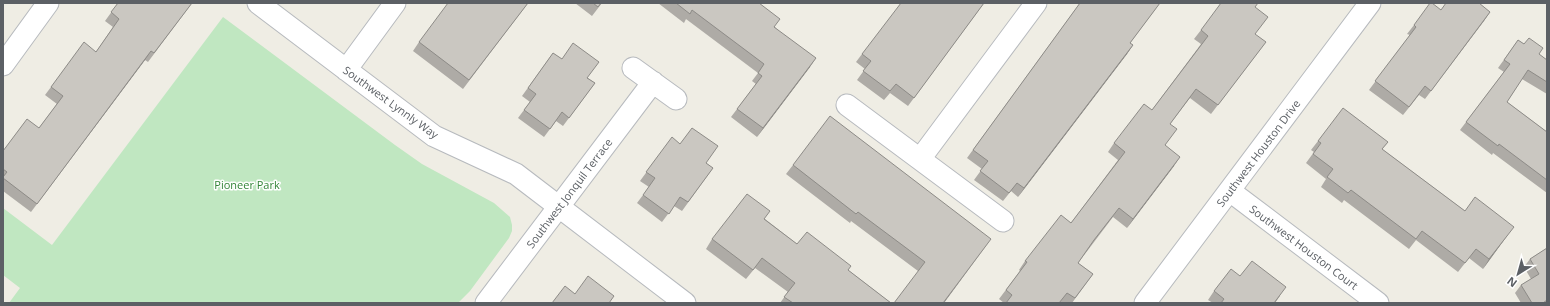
<svg xmlns="http://www.w3.org/2000/svg" width="1550" height="306" viewBox="0 0 1550 306" font-family="'Open Sans',sans-serif">
  <rect width="100%" height="100%" fill="#efede4"/>
  <!-- green -->
  <path fill="#c0e7c1" d="M223,17L395,145L422,164L494,203L510,217L512,225V231L509,238L470,291L458,303H9L20,288L3,275V208L52,245Z"/>
  <g fill="none" stroke-linecap="round" stroke-linejoin="round">
    <!-- street casing -->
    <g stroke="#b7babe" stroke-width="23">
      <path id="street" d="M258,3L434,136L516,174L685,303
        M3,65L48,3
        M633,68L676,99
        M346,70L395,3
        M847,105L1003,221
        M920,159L1036,3
        M1230,191L1378,303
        M486,303L653,82
        M1145,303L1370,3"/>
    </g>
    <!-- street -->
    <use href="#street" stroke="#fff" stroke-width="21"/>
  </g>
  <!-- wall -->
  <path fill="#aeaba6" d="M118,3H192L148,62L145,60L31,212L3,191V151L39,128L57,104L45,95L51,87L96,52L113,27L105,21Z
    M528,3L463,89L413,51L419,42Z
    M575,3H602L592,16Z
    M658,3H759L775,27L810,67L757,137L731,117L756,84L752,81L758,73L686,19L684,23Z
    M984,3L908,106L890,93L884,100L857,80L865,69L856,62L862,54Z
    M1080,3H1160L1130,43L1133,45L1127,54L1018,197L1011,191L1003,201L974,180L982,169L967,158Z
    M1479,4L1490,12L1425,99L1419,95L1403,115L1369,90L1410,35L1407,34L1414,25L1441,10Z
    M1255,7V35L1259,51L1211,114L1190,98L1170,124L1165,145L1174,166L1127,228L1113,217L1088,250L1078,263L1093,274L1072,303H1062L1061,302L1060,303H1004L999,299L1020,271L1019,270L1025,261L1071,223L1118,160L1108,152L1114,143L1152,110L1201,44L1194,39L1201,30Z
    M1518,40L1547,60V94L1522,79L1507,102L1547,132V193L1493,153L1492,155L1460,130L1504,72L1498,68Z
    M553,53L595,83L563,126L556,121L544,137L518,118L530,102L522,96Z
    M1318,141L1388,142L1382,149L1465,211L1507,236L1483,269L1469,258L1458,272L1416,240L1409,249L1344,200L1342,203L1321,187L1326,179L1306,163L1314,152L1311,150Z
    M659,155L706,163L713,168L682,211L674,206L662,222L637,203L649,187L640,181Z
    M793,165L984,249L918,271L851,221L850,223L786,174Z
    M765,219L797,244L848,270L891,303H780L788,292L755,268L746,279L706,249L712,239Z
    M1547,248V303H1521L1515,293L1521,285L1531,279L1524,267L1530,259Z
    M1240,276L1280,296L1275,303H1213L1208,300L1214,291Z"/>
  <!-- shaded-wall -->
  <path fill="#8d8b87" d="M1490,12L1484,21L1425,99L1431,91Z
    M1133,45L1127,54L1018,197L1024,188Z
    M151,51L145,60L31,212L37,204Z
    M816,58L810,67L757,137L763,128Z
    M1180,157L1174,166L1127,228L1133,219Z
    M1514,227L1507,236L1483,269L1489,259Z
    M991,239L944,303H943Z"/>
  <!-- building -->
  <path fill="#cac7c1" stroke="#8d8b87" d="M118,3H192L154,53L151,51L37,204L3,178V177L7,172L3,169V151L27,119L39,128L63,96L51,87L84,42L96,52L119,19L111,12Z
    M448,3H528L469,80L419,42Z
    M593,3H601L598,7Z
    M676,3H759L780,19L774,27L816,58L763,128L737,109L762,76L758,73L764,64L692,10L690,14Z
    M901,3H984L914,98L896,84L890,91L863,71L871,61L862,54Z
    M1080,3H1160L1130,43L1133,45L1024,188L1017,183L1009,193L980,171L988,161L973,150Z
    M1221,3H1258L1255,7L1268,17L1255,34L1266,42L1218,105L1196,89L1170,124L1177,129L1165,145L1180,157L1133,219L1119,208L1094,240L1078,263L1093,274L1075,298L1067,293L1059,303H1006L1012,295L1006,290L1027,262L1025,261L1061,215L1071,223L1125,152L1114,143L1144,104L1152,110L1208,36L1201,30Z
    M1430,3H1432L1441,10L1446,3H1479L1490,12L1431,91L1425,86L1409,107L1375,81L1416,27L1414,25Z
    M1529,38L1543,48L1539,54L1547,60V82L1528,70L1507,102L1547,132V180L1499,144L1498,146L1466,122L1510,64L1504,60L1518,40L1524,44Z
    M573,43L599,62L587,78L595,83L569,118L562,112L550,129L524,110L536,94L528,88L553,53L562,59Z
    M1343,108L1388,142L1382,149L1465,211L1475,197L1514,227L1489,259L1476,249L1465,263L1422,231L1416,239L1351,190L1348,193L1327,177L1333,169L1313,154L1321,143L1318,141Z
    M830,116L991,239L943,303H894L925,262L858,212L856,214L793,165Z
    M692,128L718,146L706,163L713,168L688,202L680,197L669,214L643,195L655,178L646,172L672,137L680,144Z
    M747,194L770,211L764,219L797,244L807,232L851,266L848,270L891,303H793L784,297L795,283L762,258L753,270L712,239Z
    M1547,248V300L1543,303H1532L1521,285L1539,274L1530,259Z
    M1252,261L1286,287L1274,303H1221L1224,299L1214,291L1231,269L1240,276Z
    M588,276L614,296L609,303H552L565,286L575,294Z"/>
  <g text-anchor="middle" dominant-baseline="central" stroke-width="3" stroke-linejoin="round" paint-order="stroke">
    <!-- street labels -->
    <g font-size="11" fill="#5c6065" stroke="#fff">
      <text transform="translate(391 102) rotate(36)">Southwest Lynnly Way</text>
      <text transform="translate(1258 153) rotate(-53)">Southwest Houston Drive</text>
      <text transform="translate(569 193) rotate(-53)">Southwest Jonquil Terrace</text>
      <text transform="translate(1304 247) rotate(37)">Southwest Houston Court</text>
    </g>
    <!-- park labels -->
    <g font-size="11" fill="#338538" stroke="#fff">
      <text x="247" y="184">Pioneer Park</text>
    </g>
  </g>
  <!-- border -->
  <rect width="1550" height="306" fill="none" stroke="#5c6065" stroke-width="8"/>
  <!-- north arrow -->
  <g transform="translate(1518 274) rotate(217)" stroke="#ffffff" stroke-width="3" paint-order="stroke">
  <path d="M0-3L7 15L0 10L-7 15Z" fill="#5c6065"/>
  <text y="-6" font-size="11" font-weight="bold" text-anchor="middle" fill="#5c6065">N</text>
  </g>
</svg>
